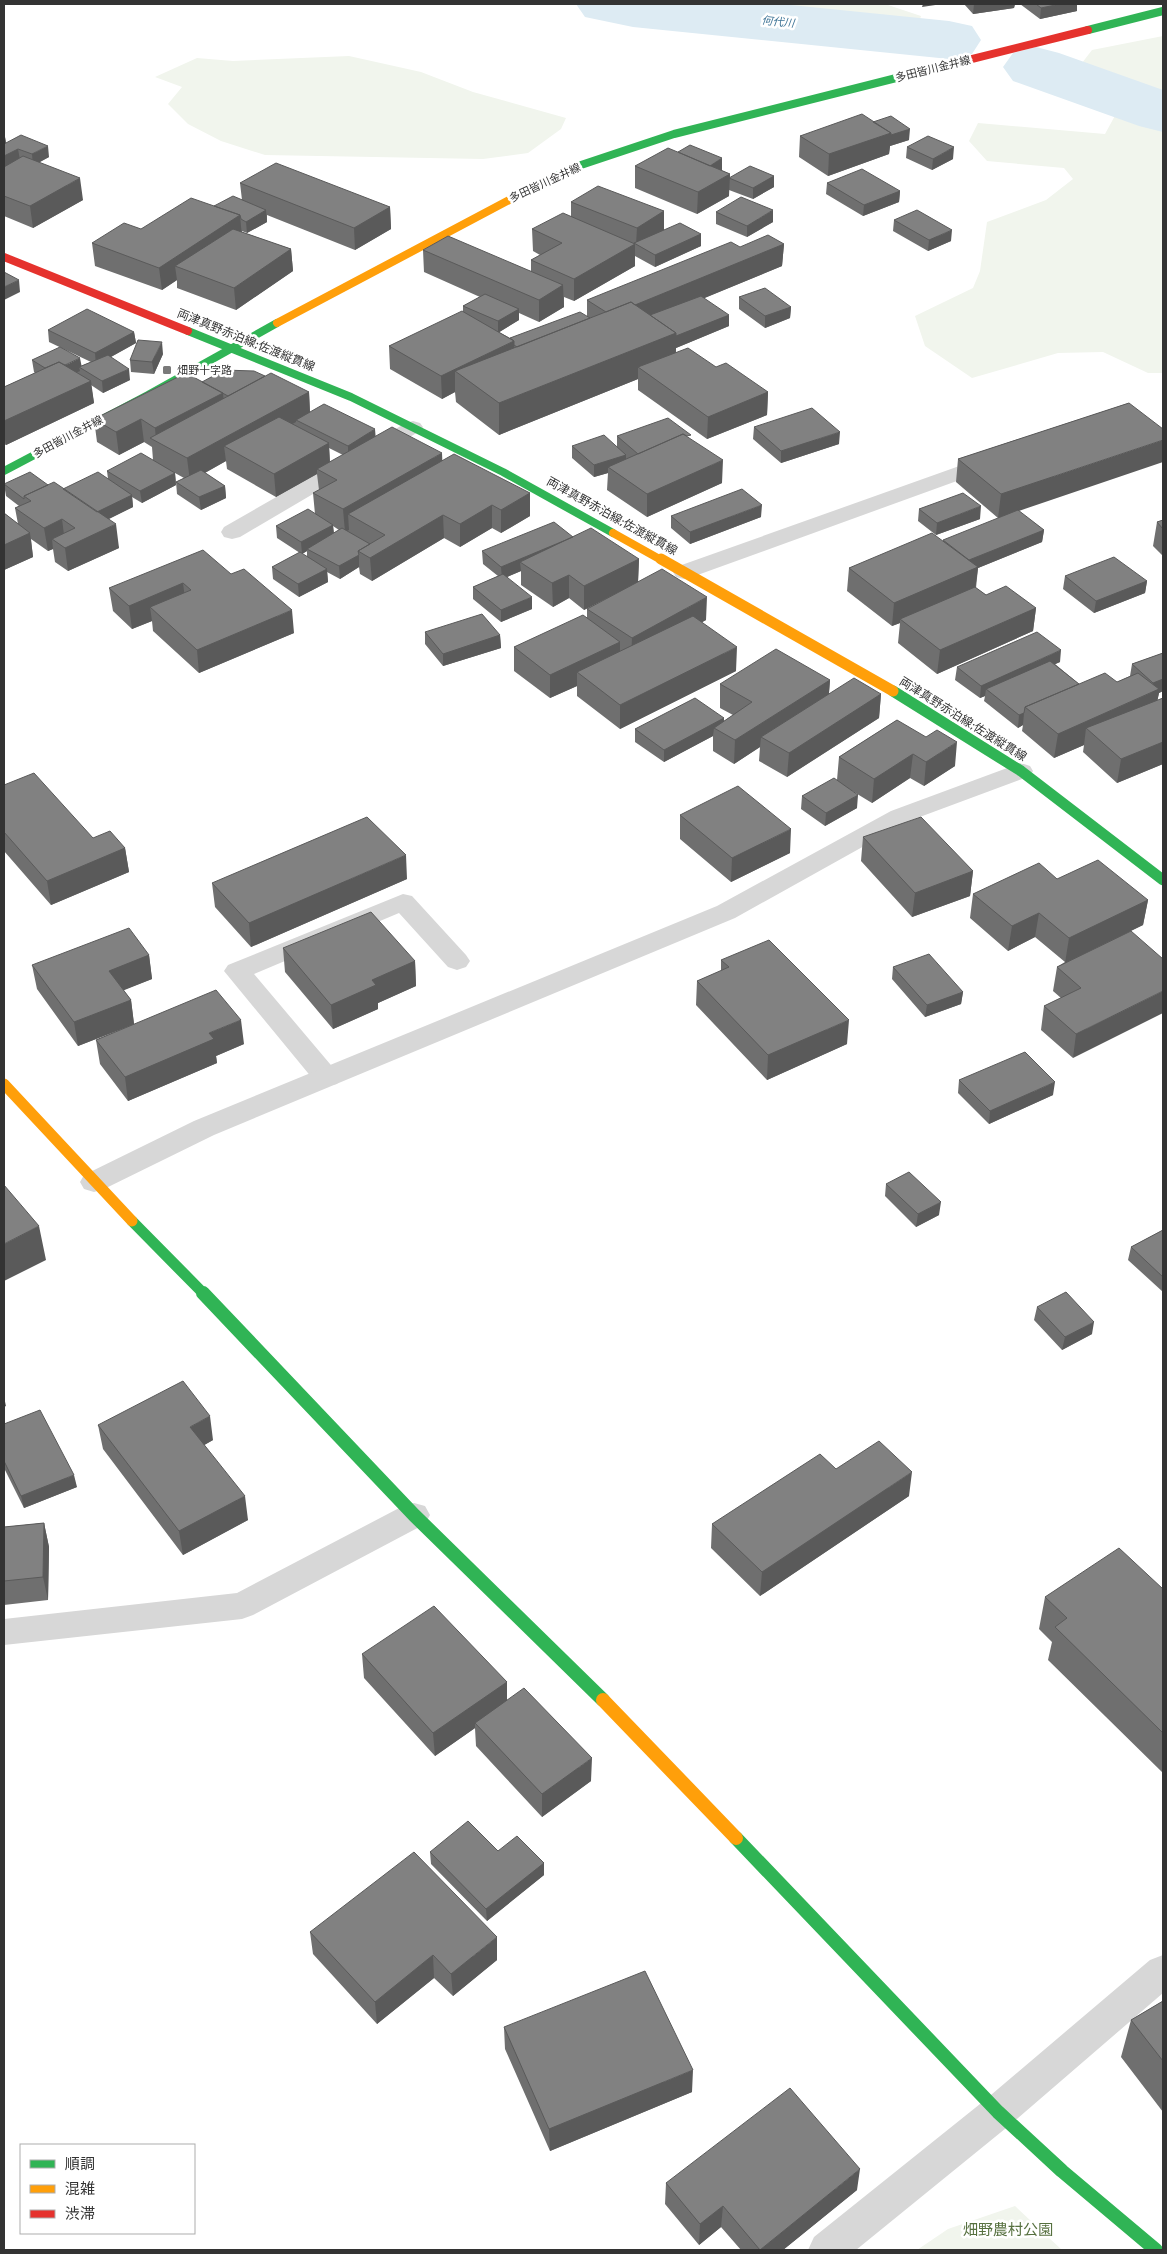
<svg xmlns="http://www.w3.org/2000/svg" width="1167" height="2254" viewBox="0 0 1167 2254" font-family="Rubik,'Noto Sans JP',sans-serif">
  <rect width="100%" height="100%" fill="#fff"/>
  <!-- green -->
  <path fill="#f1f5ed" d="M615,4H885L921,16L916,32Z
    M1163,36V373H1148L1103,352L1058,353L972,378L925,346L915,316L973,288L980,271L987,222L1046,200L1073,179L1064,168L987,161L969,141L978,123L1105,134L1117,112L1075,72L1092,50Z
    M349,56L421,72L473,92L566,118L561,129L528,153L483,159L265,155L221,141L188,124L168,104L182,87L155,77L197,58L233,61Z
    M1015,2206L1062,2250H917L948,2229Z"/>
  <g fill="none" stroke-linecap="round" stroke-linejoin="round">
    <!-- river -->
    <path fill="#ddebf3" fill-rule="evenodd" d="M576,4H781L949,21L972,26L981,40L972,54L949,59L633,27L585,17Z
      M1036,47L1059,53L1163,90V132L1139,126L1013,81L1003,67L1013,53Z"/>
    <!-- lane -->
    <path fill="#d7d7d7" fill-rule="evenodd" d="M413,421L420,423L423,427L420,431L240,537L232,539L224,537L221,532L224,527L406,423Z
      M993,454L1001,455L1004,460L1001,465L692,577L684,579L676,577L673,572L676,567Z
      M403,894L412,896L466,955L470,961L466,967L457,970L448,967L399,913L254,974L341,1077L337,1084L327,1086L317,1084L224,971L228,965Z"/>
    <!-- street -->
    <path fill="#d7d7d7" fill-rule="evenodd" d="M1021,763L1030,766L1033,771L1030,776L909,821L735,918L214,1135L104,1189L94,1192L84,1189L80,1182L84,1175L194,1121L717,906L891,811Z
      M414,1503L425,1506L430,1515L425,1524L253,1615L242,1619L4,1645V1619L237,1593L403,1506Z
      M1163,1955V1993L1011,2124L856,2250H808L814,2237L985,2100L1150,1960Z"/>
    <!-- fast-far2 -->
    <path stroke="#30b455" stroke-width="8" d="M1088,30L1163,11
      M530,189L575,167L674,134L928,70
      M188,331L351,397L503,472L613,533
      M4,471L148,395L277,323"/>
    <!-- fast-far1 -->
    <path stroke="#30b455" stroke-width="11" d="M893,691L1021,771L1163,880
      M132,1221L204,1294"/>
    <!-- fast -->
    <path stroke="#30b455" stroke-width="14" d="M203,1293L414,1515L603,1700
      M736,1838L998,2112L1062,2171L1156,2250"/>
    <!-- slow-far2 -->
    <path stroke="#ff9f0a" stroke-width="8" d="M277,323L530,189
      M613,533L663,561"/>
    <!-- slow-far1 -->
    <path stroke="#ff9f0a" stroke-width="11" d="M661,559L893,691
      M4,1084L132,1221"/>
    <!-- slow -->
    <path stroke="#ff9f0a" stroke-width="14" d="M603,1700L736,1838"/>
    <!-- jam -->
    <path stroke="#e5322d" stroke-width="8" d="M928,70L1088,30
      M4,257L188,331"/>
  </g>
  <!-- wall -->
  <path fill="#6f6f6f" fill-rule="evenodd" d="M964,4H1015L1014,8L973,14Z
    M1020,4H1077V11L1040,19Z
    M873,122L909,140L890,146L889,154L828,176L799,157L800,136Z
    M4,131L6,143L49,157L39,162L83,200L33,228L4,216Z
    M907,147L953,159L932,170L906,158Z
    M635,166L722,170H721L730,174V178L774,176V187L753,199L729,190V196L697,214L635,188Z
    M240,183L390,207L391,229L355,250L267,215V222L247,233L242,231V232L291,249L293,271L236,310L177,288V280L162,290L95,266L92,243L141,229L214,206L242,200Z
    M827,183L900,191L899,202L863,216L826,194Z
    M571,202L664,211V230L701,234V246L655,267L635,256V266L574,301L564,297V307L539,322L519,313V320L499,332L510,338L587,317V300L740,247L784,244L782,266L704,298L729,326L676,348V352L716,367L768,392L767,415L707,439L638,390V379L499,435L456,402L455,392L442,399L390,369L389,346L463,312V306L480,297L424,272L423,250L531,271V260L540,255L533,251L532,229L571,216Z
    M716,212L773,222L747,237L716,224Z
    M894,220L951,241L928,251L893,231Z
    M739,297L791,307L790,318L765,328L739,309Z
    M48,330L134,332L136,343L111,357L130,380L103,393L91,385L94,403L6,445L4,444V387L35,373L34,372L32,360L81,366L91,362L49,342Z
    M163,354L154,374L131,372L130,360Z
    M265,376L309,392L310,412L530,493V516L501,533L492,528L460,547L444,538L372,581L360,574L359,567L340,579L327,572L328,582L299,597L273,579L272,567L300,553L277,538L276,526L315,514L313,493L319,490L317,474L276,497L227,469L226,461L205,473L225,486L226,498L201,510L177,494L176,482L184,478L175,473L176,485L142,503L132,497L133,507L108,519L119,548L68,571L55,562L53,549L48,551L31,539L33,557L4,570V513L18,524L15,508L19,506L6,496L4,484L48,485L63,489L108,479L107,471L153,460L152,447L144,442L119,455L97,442L94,419L202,382ZM329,448L343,455L330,462ZM333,526L339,530L334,533ZM307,551V557L302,554Z
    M1129,403L1018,511L1044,530L1042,542L978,568L976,588L986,595L1036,608L1033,631L937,674L898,643L900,623L892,626L847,591L849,568L943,541L1010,514L998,518L956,482L958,459Z
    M754,427L839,444L781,463L753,439Z
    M617,436L690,439L722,483L647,517L607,490L608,473L594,477L572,458V446L617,447Z
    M919,509L980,519L936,535L918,521Z
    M671,516L761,517L690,544L671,528Z
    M1163,520V556L1153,546L1157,522Z
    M573,537L639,559L638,582L706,620L702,622L736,671L620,729L577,696V686L550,698L514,671V647L587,617V609L615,594L584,610L569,598L553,607L521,585V571L507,577L532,609L501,622L473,599V587L498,576L483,564L482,551Z
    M231,574L294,633L199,673L153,631L152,621L132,629L113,611L109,588Z
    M1065,576L1147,581L1145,593L1094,613L1063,589Z
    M425,632L500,635L501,648L443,666L425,644Z
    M1163,653V691L1159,693L1157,701L1163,698V764L1117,783L1083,752L1084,745L1054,758L1022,731L1023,725L1018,728L984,701L985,696L980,698L955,680L957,667L1060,662L1055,664L1079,684L1117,682L1130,676L1132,664Z
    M830,680L829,694H881L879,718L787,777L759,761L760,747L734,764L713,751V736L664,762L635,742V729L724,718V721L733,715L720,708V684Z
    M897,720L955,766L924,786L910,778L872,803L849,789L857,808L825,826L801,809L802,796L837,780L839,757Z
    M4,785L93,838L125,848L129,872L51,905L4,851Z
    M680,815L790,853L731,882L680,839Z
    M863,837L973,871L970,896L912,917L861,861Z
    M407,879L251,947L215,907L212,883Z
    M1057,879L1148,900L1143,925L1071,960L1131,931L1073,1058L1041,1030L1044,1006L1061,998L1053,991L1057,967L1065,962L1035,937L1008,951L970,918L973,894Z
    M283,948L415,961L416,986L378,1003V1009L333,1029L285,972Z
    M149,955L152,979L123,990L131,1000L134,1024L244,1044L216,1056L217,1063L128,1101L100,1064L96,1040L130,1026L78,1046L37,989L32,965Z
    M721,960L847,1044L767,1080L696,1005L697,981L721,971Z
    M893,967L963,992L961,1004L925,1017L892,979Z
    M959,1080L1053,1095L989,1124L958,1093Z
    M886,1184L939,1215L916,1227L885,1196Z
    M1163,1230V1292L1128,1260L1131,1247Z
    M1037,1307L1092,1334L1062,1350L1034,1320Z
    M4,1424L77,1487L24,1508L4,1468Z
    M98,1425L213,1440L204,1445L248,1520L183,1555L103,1449Z
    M836,1469L909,1496L760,1596L711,1548L712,1524Z
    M44,1523L49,1547L48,1600L4,1605V1527Z
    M1163,1589V1773L1048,1660L1052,1642L1039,1629L1045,1597Z
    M362,1654L507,1682V1700L591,1781L542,1817L476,1746L475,1728L435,1756L364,1678Z
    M498,1851L544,1863V1875L487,1921L431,1864L430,1852Z
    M310,1932L497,1960L453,1996L434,1978L377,2024L313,1954Z
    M1163,2001V2112L1121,2057L1131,2020Z
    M504,2027L692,2092L550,2151L505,2049Z
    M666,2183L857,2190L783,2250H741L721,2227L699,2245L665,2204Z"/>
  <!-- shaded-wall -->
  <path fill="#5a5a5a" d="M923,4H942L922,7Z
    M974,4H1015L1014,8L973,14Z
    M1060,4H1077V11L1040,19L1041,8Z
    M910,129L909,140L890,146L889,154L828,176L829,154L891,133Z
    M4,131L6,143L4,144Z
    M48,146L49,157L33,166L32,154Z
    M954,147L953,159L932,170L933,159Z
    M18,149L20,160L4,169V156Z
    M722,158V170L705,179L706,168Z
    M730,174L729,196L697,214L698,192Z
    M774,176V187L753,199V188Z
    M80,178L83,200L33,228L30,206Z
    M900,191L899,202L863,216L864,205Z
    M390,207L391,229L355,250L354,228Z
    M266,210L267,222L247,233L246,222Z
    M773,210V222L747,237V226Z
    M664,211V233L636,245L637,228Z
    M240,215L242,237L175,266L177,280L162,290L159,268Z
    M952,230L951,241L928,251L929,240Z
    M701,234V246L655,267V255Z
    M635,244V266L574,301V279Z
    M784,244L782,266L649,321L610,315Z
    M291,249L293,271L236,310L234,288Z
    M19,280L20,292L4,300V287Z
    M563,285L564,307L539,322V300Z
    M791,307L790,318L765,328V316Z
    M519,309V320L498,333V321Z
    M729,315V326L676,348L675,364L638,367V379L499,435V403L676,333Z
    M134,332L136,343L96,365L95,353Z
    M514,341L515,363L455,371V392L442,399L441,376Z
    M162,342L163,354L154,374L152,362Z
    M80,358L82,368L79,367L80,371L53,384L52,372Z
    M129,369L130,380L103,393L102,381Z
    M91,381L94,403L6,445L4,434V421Z
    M309,392L310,414L296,420V422L239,454L224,446L226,461L190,481L187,458Z
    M768,392L767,415L707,439L708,417Z
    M223,393L225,416L156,441L155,428Z
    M141,419L144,442L119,455L116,432Z
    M375,429L376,441L348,458V446Z
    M840,432L839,444L781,463V451Z
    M1163,440V462L998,518L1001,494Z
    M329,443L330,466L317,469V474L276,497L274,474Z
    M442,453L443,476L348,514L349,530L345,532L343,509Z
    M626,455V467H608V473L594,477V465Z
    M723,460L722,483L647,517V494Z
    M175,473L176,485L142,503L140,491Z
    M225,486L226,498L201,510L199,497Z
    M530,493V516L501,533V510Z
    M132,495L133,507L97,525L95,513Z
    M492,505V528L460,547V524Z
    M762,505L761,517L690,544V532Z
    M981,506L980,519L936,535L937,523Z
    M443,515L444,538L372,581L370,558Z
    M62,519L65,543L52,539L53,549L48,551L44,528Z
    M116,524L119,548L68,571L65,548Z
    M333,525L334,537L307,549V551L302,554L301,542Z
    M1044,530L1042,542L978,568L975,590L900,619V623L892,626L894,603L969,560Z
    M30,533L33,557L4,570V545Z
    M574,537L520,562L521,571L502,579L501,567Z
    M359,555V567L340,579L339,566Z
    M639,559L638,582L584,610V586Z
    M327,569L328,582L299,597L298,584Z
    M569,575V598L553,607L552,583Z
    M1147,581L1145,593L1094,613L1096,601Z
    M183,583L186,607H150L152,621L132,629L129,606Z
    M532,597V609L501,622V610Z
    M707,597L706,620L631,662L632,638Z
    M1036,608L1033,631L937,674L940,650Z
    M292,610L294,633L199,673L197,650Z
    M500,635L501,648L443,666V654Z
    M620,642V665L577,672V686L550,698V675Z
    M737,647L736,671L620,729V705Z
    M1061,650L1060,662L991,693L986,689L985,696L980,698L981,686Z
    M1163,679V691L1159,693L1155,713L1086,728L1084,745L1054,758L1058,734L1151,693L1153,683Z
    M830,680L828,703L761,737L760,747L734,764L735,740Z
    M881,694L879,718L787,777L789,753Z
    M1024,713L1023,725L1018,728L1019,715Z
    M724,718L723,730L714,728L713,736L664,762V750Z
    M957,742L955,766L924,786L926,762Z
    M1163,742V764L1117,783L1121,759Z
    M913,754L910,778L872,803L874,779Z
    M858,795L857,808L825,826L826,813Z
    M791,829L790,853L731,882L732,858Z
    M125,848L129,872L51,905L47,881Z
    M406,855L407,879L251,947L249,923Z
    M973,871L970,896L912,917L915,893Z
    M1148,900L1143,925L1065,963L1069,938Z
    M1039,913L1035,937L1008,951L1012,926Z
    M149,955L152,979L112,995L109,971Z
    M415,961L416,986L378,1003V1009L333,1029L331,1005L372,980Z
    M1163,991V1013L1073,1058L1076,1034Z
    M963,992L961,1004L925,1017L927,1005Z
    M131,1000L134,1024L78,1046L74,1022Z
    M241,1020L244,1044L216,1056L217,1063L128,1101L125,1077L209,1033Z
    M849,1020L847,1044L767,1080L768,1055Z
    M1055,1082L1053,1095L989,1124L990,1111Z
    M941,1202L939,1215L916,1227L918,1214Z
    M39,1226L46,1260L4,1281V1244Z
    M1094,1322L1092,1334L1062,1350L1065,1337Z
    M4,1397L6,1406L4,1407Z
    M210,1416L213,1440L194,1451L190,1427Z
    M912,1472L909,1496L760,1596L762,1572Z
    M74,1475L77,1487L24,1508L21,1496Z
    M245,1496L248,1520L183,1555L179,1531Z
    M44,1523L49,1547L48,1600L43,1577Z
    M507,1682V1706L475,1723V1728L435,1756L433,1733Z
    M592,1758L591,1781L542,1817V1794Z
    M544,1863V1875L487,1921L486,1909Z
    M497,1937V1960L453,1996L451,1974Z
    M433,1955L434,1978L377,2024L375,2002Z
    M693,2070L692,2092L550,2151L549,2129Z
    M860,2169L857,2190L783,2250H760Z
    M723,2206L721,2227L699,2245L700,2224Z"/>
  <!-- building -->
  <path fill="#818181" stroke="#5a5a5a" d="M1036,4H1060L1041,8Z
    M862,114L891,133L829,154L800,136Z
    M891,116L910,129L891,135V133L873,122Z
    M21,135L48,146L32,154L18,149L4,156V144Z
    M928,136L954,147L933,159L907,147Z
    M690,145L722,158L710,166L678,152Z
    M668,148L730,174L698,192L635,166Z
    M23,156L80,178L30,206L4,196V167Z
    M276,163L390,207L354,228L240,183Z
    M750,166L774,176L753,188L729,178Z
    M862,169L900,191L864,205L827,183Z
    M598,186L664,211L637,228L571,202Z
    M233,196L266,210L246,222L241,219L240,215L214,206Z
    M741,197L773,210L747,226L716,212Z
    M191,198L240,215L159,268L92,243L124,223L141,229Z
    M917,210L952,230L929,240L894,220Z
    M563,213L635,244L574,279L531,260L562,243L532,229Z
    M680,223L701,234L655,255L634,243Z
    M233,229L291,249L234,288L175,266Z
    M768,235L784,244L635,305L631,302L606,312L587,300L731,242L740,247Z
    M448,236L563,285L539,300L423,250Z
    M4,272L19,280L4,287Z
    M765,288L791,307L765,316L739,297Z
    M485,294L519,309L498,321L463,306Z
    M701,296L729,315L676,336V333L650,315Z
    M631,302L676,333L499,403L455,371Z
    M87,309L134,332L95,353L48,330Z
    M462,311L514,341L441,376L389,346Z
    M580,312L590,318L517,347L514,345V341L510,338Z
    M138,340L162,342L152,362L130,360Z
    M60,347L80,358L65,365L59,362L45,368L32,360Z
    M688,348L716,367L726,363L768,392L708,417L638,367Z
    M108,355L129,369L102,381L79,367Z
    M59,362L91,381L4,421V387Z
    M224,370L254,371L265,376L228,396L202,382Z
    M186,373L223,393L155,428L141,419L116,432L94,419Z
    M271,373L309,392L187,458L150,438Z
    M1129,403L1163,429V440L1001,494L958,459Z
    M324,404L375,429L348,446L296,420Z
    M812,408L840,432L781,451L754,427Z
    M279,417L329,443L274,474L224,446Z
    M668,418L691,435L687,436L683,434L638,454L617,436Z
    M392,427L442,453L343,509L313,493L337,480L317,469Z
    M683,434L723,460L647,494L608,467Z
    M604,435L626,455L594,465L572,446Z
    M141,453L175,473L140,491L107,471Z
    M454,454L530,493L501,510L492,505L460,524L443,515L370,558L358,551L385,535L348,514Z
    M201,470L225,486L199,497L176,482Z
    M30,472L48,485L24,496V499L4,484Z
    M98,472L132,495L97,512L63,489Z
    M54,482L116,524L65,548L52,539L75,528L62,519L44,528L15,508L31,501L24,496Z
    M742,489L762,505L690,532L671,516Z
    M963,493L981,506L937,523L919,509Z
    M308,509L333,525L301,542L276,526Z
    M1018,510L1044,530L969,560L943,540Z
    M4,513L30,533L4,545Z
    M1163,520V529L1157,522Z
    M554,522L573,537L501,567L482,551Z
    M342,528L370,544L358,551L359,555L339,566L307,549Z
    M591,528L639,559L584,586L569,575L552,583L520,562Z
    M932,533L978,567L894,603L849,568Z
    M203,550L231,574L244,569L292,610L197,650L150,607L191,590L183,583L129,606L109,588Z
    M300,552L327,569L298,584L272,567Z
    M1114,557L1147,581L1096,601L1065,576Z
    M662,569L707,597L632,638L587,609Z
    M503,574L532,597L501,610L473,587Z
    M1006,586L1036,608L940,650L900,619L975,587L986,595Z
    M482,614L500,635L443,654L425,632Z
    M583,615L620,642L550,675L514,647Z
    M693,616L737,647L620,705L577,672Z
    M1037,632L1061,650L981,686L957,667Z
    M776,649L830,680L735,740L714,728L752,702L720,684Z
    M1163,653V679L1153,683L1132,664Z
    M1050,661L1079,684L1025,707L1024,713L1019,715L986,689Z
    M1105,673L1117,682L1138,673L1159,689L1058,734L1025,707Z
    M854,678L881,694L789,753L761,737Z
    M695,698L724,718L664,750L635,729Z
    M1163,698V742L1121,759L1086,728Z
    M897,720L926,737L937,730L957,742L926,762L913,754L874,779L839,757Z
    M34,773L93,838L110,831L125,848L47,881L4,832V785Z
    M834,778L858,795L826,813L802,796Z
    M738,786L791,829L732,858L680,815Z
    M367,817L406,855L249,923L212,883Z
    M921,817L973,871L915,893L863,837Z
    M1098,860L1148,900L1069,938L1039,913L1012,926L973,894L1039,863L1057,879Z
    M371,912L415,961L372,980L376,985L331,1005L283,948Z
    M129,928L149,955L109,971L131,1000L74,1022L32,965Z
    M1131,931L1163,959V991L1076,1034L1044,1006L1081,988L1057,967Z
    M769,940L849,1020L768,1055L697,981L729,967L721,960Z
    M929,954L963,992L927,1005L893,967Z
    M216,990L241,1020L209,1033L214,1039L125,1077L96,1040Z
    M1025,1052L1055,1082L990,1111L959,1080Z
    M909,1172L941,1202L918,1214L886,1184Z
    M4,1185L39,1226L4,1244Z
    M1163,1230V1277L1131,1247Z
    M1066,1292L1094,1322L1065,1337L1037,1307Z
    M183,1381L210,1416L190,1427L245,1496L179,1531L98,1425Z
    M40,1410L74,1475L21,1496L4,1461V1424Z
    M879,1441L912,1472L762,1572L712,1524L820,1454L836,1469Z
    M44,1523L43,1577L4,1581V1527Z
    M1119,1548L1163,1589V1733L1055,1627L1067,1618L1045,1597Z
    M434,1606L507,1682L433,1733L362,1654Z
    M524,1688L592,1758L542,1794L475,1723Z
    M468,1821L498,1851L517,1836L544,1863L486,1909L430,1852Z
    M414,1852L497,1937L451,1974L433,1955L375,2002L310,1932Z
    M645,1971L693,2070L549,2129L504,2027Z
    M1163,2001V2061L1131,2020Z
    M790,2088L860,2169L760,2250L723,2206L700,2224L666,2183Z"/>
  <!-- markers -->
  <rect fill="#7a7a7a" stroke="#fff" stroke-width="2" x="162" y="365" width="10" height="10" rx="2.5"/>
  <g text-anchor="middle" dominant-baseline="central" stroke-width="5" stroke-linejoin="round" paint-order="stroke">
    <!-- far-water labels -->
    <g font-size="11" font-style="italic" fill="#3f7597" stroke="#fff">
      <text transform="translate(778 22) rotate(6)">何代川</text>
    </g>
    <!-- far-street labels -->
    <g font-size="11" fill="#333" stroke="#fff">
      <text transform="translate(933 69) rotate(-14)">多田皆川金井線</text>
      <text transform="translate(545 183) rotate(-25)">多田皆川金井線</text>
      <text transform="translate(68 437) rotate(-28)">多田皆川金井線</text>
    </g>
    <!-- far-poi labels -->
    <g font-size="11" fill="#333" stroke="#fff" text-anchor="start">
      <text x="177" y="370">畑野十字路</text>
    </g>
    <!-- street labels -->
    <g font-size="12" fill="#333" stroke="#fff">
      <text transform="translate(246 340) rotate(22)">両津真野赤泊線;佐渡縦貫線</text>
      <text transform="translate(612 516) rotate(29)">両津真野赤泊線;佐渡縦貫線</text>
      <text transform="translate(963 719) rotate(32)">両津真野赤泊線;佐渡縦貫線</text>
    </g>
    <!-- near-park labels -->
    <g font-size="15" fill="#56703f" stroke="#fff">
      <text x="1008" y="2230">畑野農村公園</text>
    </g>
  </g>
  <!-- border -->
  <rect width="1167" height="2254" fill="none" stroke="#333333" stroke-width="10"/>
  <!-- legend -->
  <rect x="20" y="2144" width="175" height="90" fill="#ffffff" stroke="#adadad"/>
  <rect x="30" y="2160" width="25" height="8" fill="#30b455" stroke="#adadad"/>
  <text x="65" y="2169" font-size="15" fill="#333333">順調</text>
  <rect x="30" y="2185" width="25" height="8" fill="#ff9f0a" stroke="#adadad"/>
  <text x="65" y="2194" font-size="15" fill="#333333">混雑</text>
  <rect x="30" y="2210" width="25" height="8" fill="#e5322d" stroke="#adadad"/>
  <text x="65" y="2219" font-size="15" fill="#333333">渋滞</text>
</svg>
